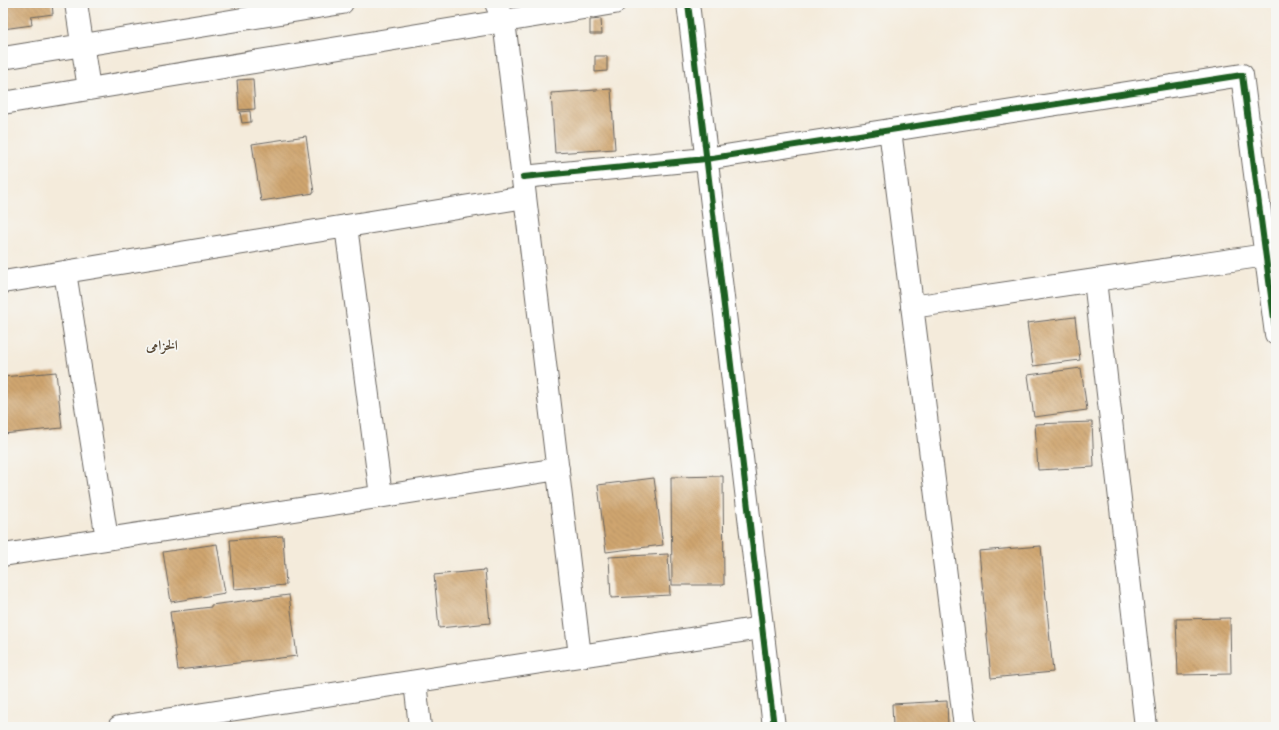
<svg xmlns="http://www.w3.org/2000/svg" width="1279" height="730" viewBox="0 0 1279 730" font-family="Cardo,Amiri,serif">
  <defs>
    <pattern id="building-back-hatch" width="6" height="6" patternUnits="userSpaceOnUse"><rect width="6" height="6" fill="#cfa56f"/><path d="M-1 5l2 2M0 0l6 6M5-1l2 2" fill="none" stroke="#b18d60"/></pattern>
  </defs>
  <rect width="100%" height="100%" fill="#f6f6f2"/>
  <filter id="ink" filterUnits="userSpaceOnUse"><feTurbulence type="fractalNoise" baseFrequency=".025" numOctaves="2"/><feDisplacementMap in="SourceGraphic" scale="8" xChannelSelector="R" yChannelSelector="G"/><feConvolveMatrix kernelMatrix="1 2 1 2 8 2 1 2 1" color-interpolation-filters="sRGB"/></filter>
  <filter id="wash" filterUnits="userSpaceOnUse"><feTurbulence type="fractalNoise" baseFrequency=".012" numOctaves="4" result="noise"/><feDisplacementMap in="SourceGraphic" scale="16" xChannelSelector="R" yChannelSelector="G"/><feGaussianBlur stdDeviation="0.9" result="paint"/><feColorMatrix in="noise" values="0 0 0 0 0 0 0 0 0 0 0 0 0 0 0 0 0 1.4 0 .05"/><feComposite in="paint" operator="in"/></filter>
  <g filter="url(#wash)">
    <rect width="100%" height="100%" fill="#f4ebdb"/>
    <g id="blocks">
      <!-- building -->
      <path fill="url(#building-back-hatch)" d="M3,3H52L53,14L31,17L32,25L3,29Z
        M601,19L602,34H590V20Z
        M595,56H607V71L595,72Z
        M253,79L255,109L239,110L237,80Z
        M611,89L615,149L555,153L551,93Z
        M250,111L251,122L242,123L240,112Z
        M306,136L314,193L261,201L252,144Z
        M1075,317L1080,360L1033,366L1027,323Z
        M1081,368L1087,410L1034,417L1028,375Z
        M56,372L62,428L3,434V377Z
        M1092,422L1094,467L1038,470L1035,424Z
        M723,476L724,585H672L671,477Z
        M654,478L663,545L606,552L598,485Z
        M283,536L286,585L234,589L230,540Z
        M217,544L225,593L171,602L163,552Z
        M1041,546L1053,672L991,678L979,551Z
        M668,554L670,595L611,598L609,557Z
        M485,570L490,623L439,628L434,575Z
        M289,595L297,656L178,670L170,612L211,607V605Z
        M1230,618L1231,674L1178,675L1176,619Z
        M947,701L948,727H893L892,704Z"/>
    </g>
  </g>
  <g filter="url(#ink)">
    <use href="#blocks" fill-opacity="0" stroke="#68645f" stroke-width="1"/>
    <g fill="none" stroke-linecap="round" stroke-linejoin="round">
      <!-- street casing -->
      <g stroke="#68645f" stroke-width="24">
        <path id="street" d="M76,3L89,89
          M496,3L504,21L580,656
          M688,3L774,727
          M3,58L342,3
          M3,103L614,3
          M890,130L965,727
          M523,177L706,159L1242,75L1276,334
          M346,226L381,496
          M65,272L107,539
          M1095,280L1146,727
          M3,282L525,197
          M912,307L1266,255
          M3,555L558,469
          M415,682L420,727
          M119,727L761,628"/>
      </g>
      <!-- street -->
      <use href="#street" stroke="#fff" stroke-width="22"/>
      <!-- cycleway casing -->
      <g stroke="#f6f6f2" stroke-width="8">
        <path id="cycleway" d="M688,3L774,727
          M523,177L706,159L1242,75L1276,334"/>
      </g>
      <!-- cycleway -->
      <use href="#cycleway" stroke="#1b5e20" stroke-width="6"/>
    </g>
  </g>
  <g text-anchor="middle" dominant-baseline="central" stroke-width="3.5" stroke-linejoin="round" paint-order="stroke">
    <!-- neighbourhood labels -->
    <g font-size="14" font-weight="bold" fill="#5b4c39" stroke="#f6f6f2">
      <text x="162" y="345">الخزامى</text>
    </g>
  </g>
  <!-- margin -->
  <rect width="1279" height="730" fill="none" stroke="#f6f6f2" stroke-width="16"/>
</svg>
